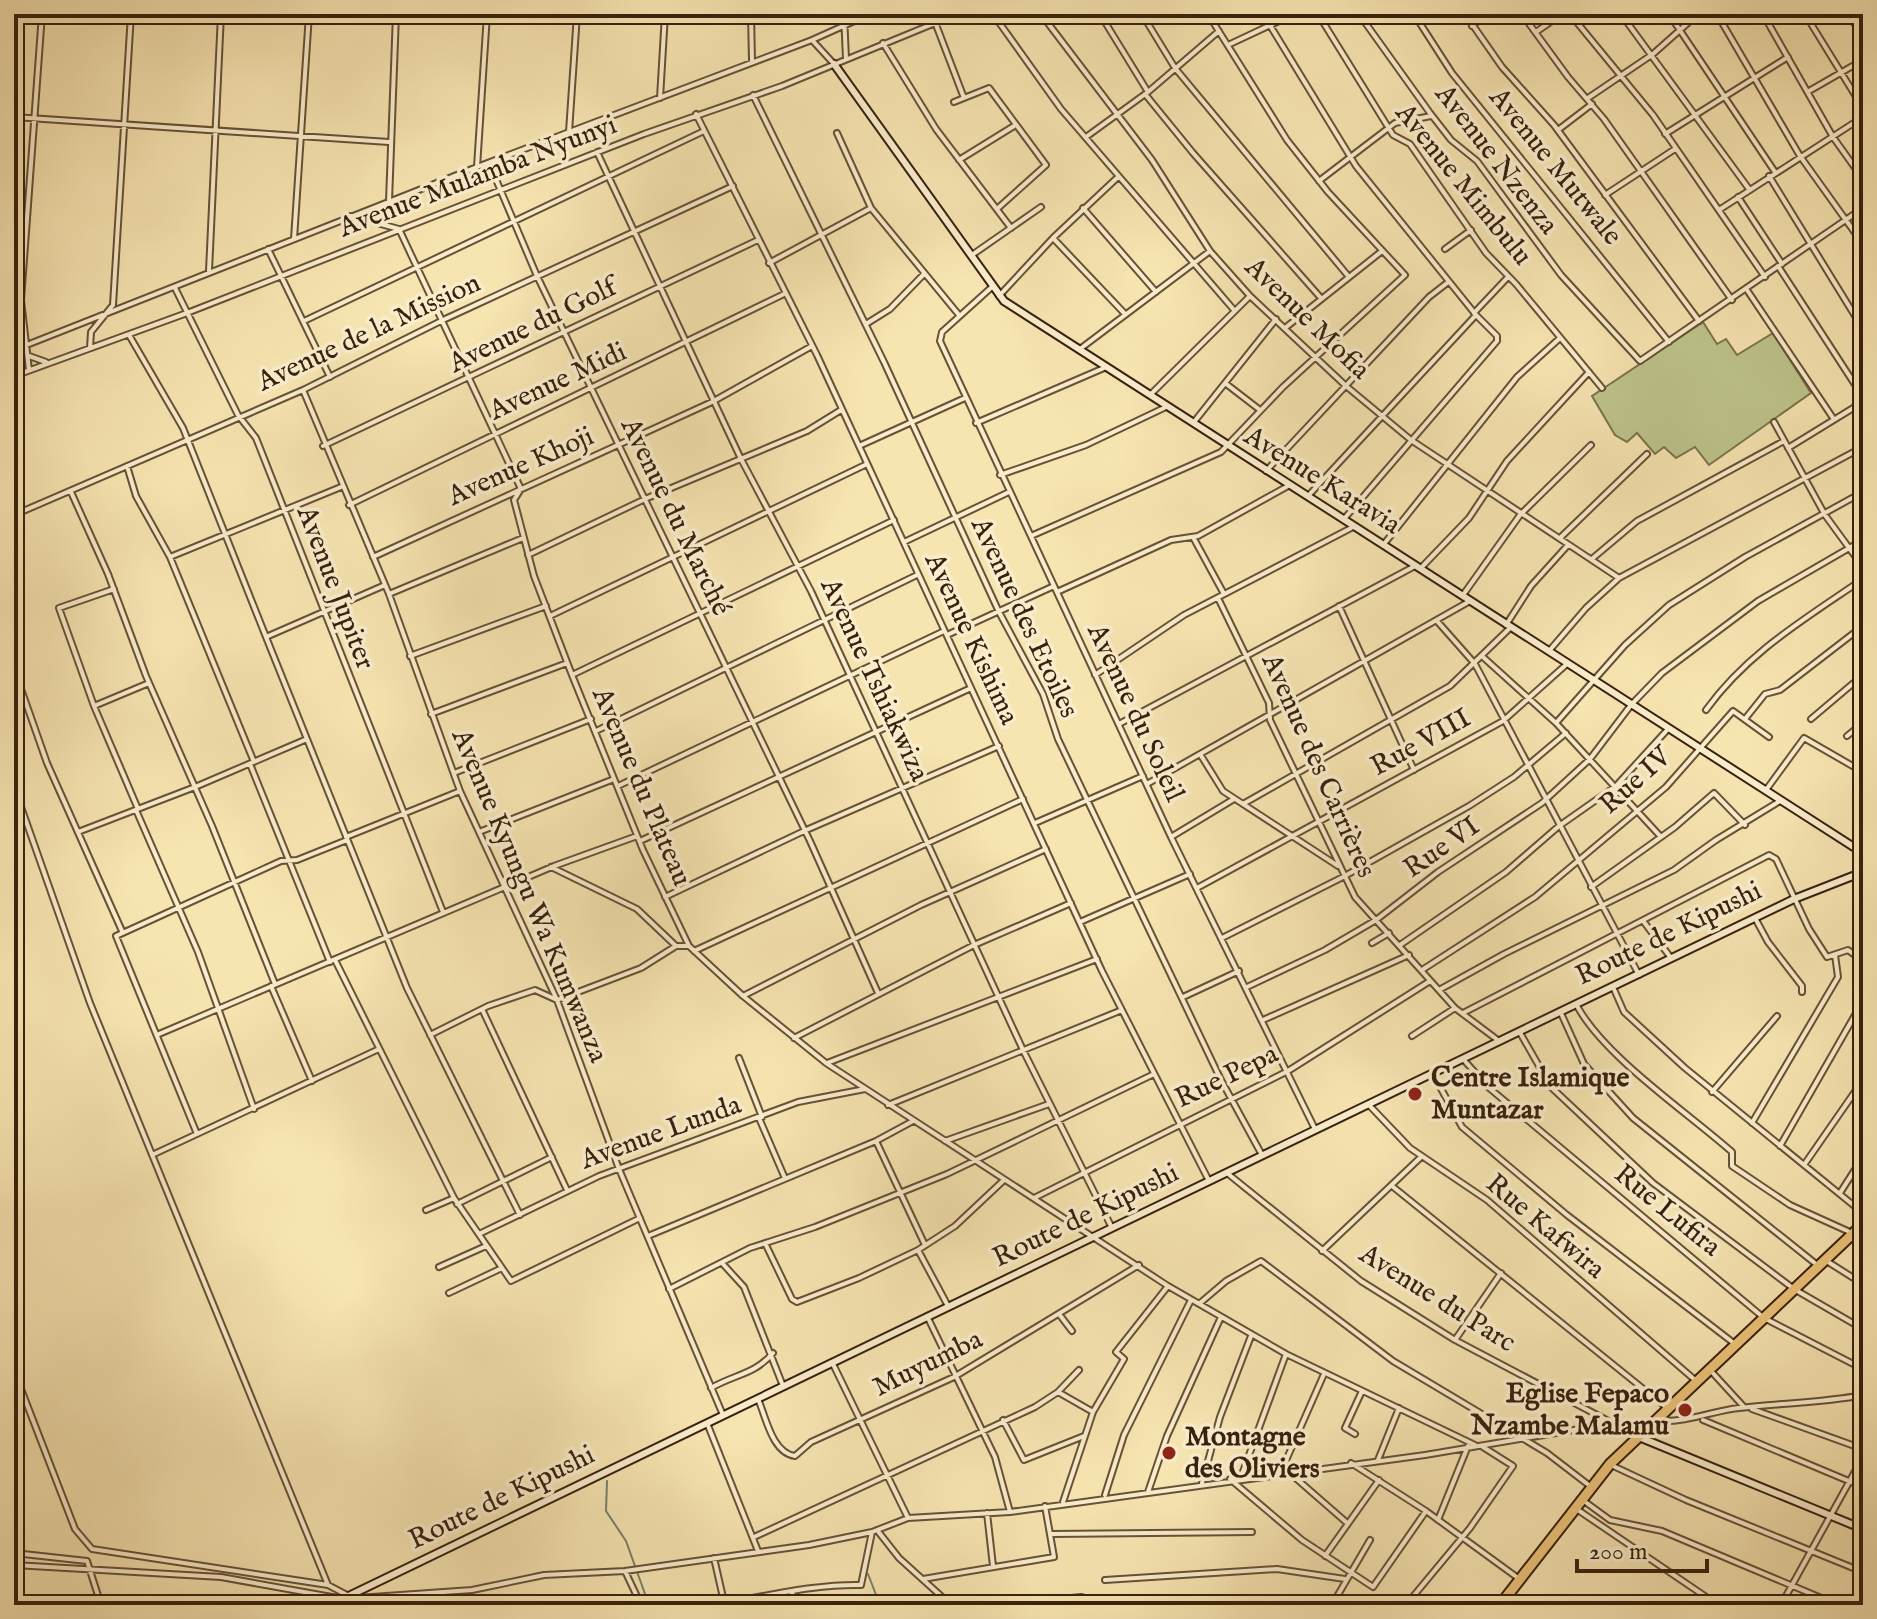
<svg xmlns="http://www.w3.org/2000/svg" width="1877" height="1619" viewBox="0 0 1877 1619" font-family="'IM FELL English',serif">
  <rect width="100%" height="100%" fill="#f6e4b1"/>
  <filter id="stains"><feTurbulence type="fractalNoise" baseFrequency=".0025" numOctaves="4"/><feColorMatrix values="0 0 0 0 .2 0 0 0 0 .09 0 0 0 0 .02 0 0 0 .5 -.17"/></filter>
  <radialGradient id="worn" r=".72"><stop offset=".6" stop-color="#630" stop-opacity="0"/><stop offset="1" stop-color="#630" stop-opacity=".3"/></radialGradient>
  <!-- green -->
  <path fill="#bdc48b" stroke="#7b724c" stroke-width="2" d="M1703,322L1717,344L1726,339L1737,355L1773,333L1811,393L1709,465L1695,447L1676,458L1664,447L1655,454L1637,433L1627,442L1615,435L1592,396Z"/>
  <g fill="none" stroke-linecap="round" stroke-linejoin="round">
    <!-- stream -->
    <path stroke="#757f6c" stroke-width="2" d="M607,1481L606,1511L626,1541L649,1605
      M868,1574L880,1605"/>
    <!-- street casing -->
    <g stroke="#685137" stroke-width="8">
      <path id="street" d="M751,14L752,61
        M844,14L846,59
        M993,14L1061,109L1234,310
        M1041,14L1152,160L1210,251L1250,296L1346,386L1411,440L1619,578
        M1100,14L1148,92
        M1142,14L1175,68L1349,277
        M1263,14L1356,166L1476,315L1308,496
        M1318,14L1393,135L1410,144L1486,253L1516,284L1602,388
        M1359,14L1430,113L1451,140L1477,161L1561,275L1640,361L1863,208
        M1414,14L1452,73L1669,342
        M1465,14L1502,67L1554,125L1699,321
        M1522,14L1568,77L1604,119L1732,300
        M1570,14L1653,115L1765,277
        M1621,14L1749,189
        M1669,14L1775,172
        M1717,14L1800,156L1863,244
        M1763,14L1833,137L1863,179
        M1805,14L1863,108
        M1848,14L1863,36
        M935,22L964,98
        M1472,26L1487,14
        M1536,32L1562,14
        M812,40L834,64
        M883,43L936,129L1011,228
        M1228,45L1294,14
        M1809,91L1863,60
        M1145,94L1193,153L1320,297
        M753,95L884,362L999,612L1043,694L1058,739L1221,1080L1262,1155
        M660,98L665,14
        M1588,98L1653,54L1698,14
        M954,102L989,88L1046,165L997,209
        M696,114L817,355L1102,971L1209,1181
        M14,117L389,142
        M1558,130L1592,104
        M569,132L577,14
        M837,133L871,208L959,315
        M1665,134L1788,57
        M1086,137L1148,92L1219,31
        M597,152L741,459L811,591L1023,1050L1112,1228
        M959,160L1014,126
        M489,163L537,276L810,841L878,993
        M477,167L487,14
        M1769,176L1863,329
        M1319,181L1395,123L1431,116
        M1605,195L1675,149
        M1738,197L1782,264
        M389,201L396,14
        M1083,208L1156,292
        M1719,210L1863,117
        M351,216L399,229L521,489L514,500L534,576L572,675L643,850L689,946L743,996L826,1063L1168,1286L1286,1354L1475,1445
        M1053,238L1125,314
        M294,239L309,14
        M268,249L330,377
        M1445,249L1471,230
        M972,255L1041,207
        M769,263L871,208
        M1778,266L1863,397
        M209,271L221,14
        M993,286L942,332L940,341L1171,837L1315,1129
        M175,288L238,415L256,438L443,912
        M1747,290L1833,418
        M999,296L1053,238L1118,177
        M1474,313L1508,277
        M304,321L704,131
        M866,324L890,309L924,274
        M1285,328L1382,251
        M129,335L183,428L266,637
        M90,348L91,332L113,305L131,14
        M1080,349L1210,251
        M14,350L477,167L812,40L870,14
        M29,356L46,362
        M29,370L21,300L42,14
        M14,376L187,313L644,134L782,86L957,14
        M1225,383L1260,410
        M303,390L389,594L460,791L557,1000L619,1169L723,1415
        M1150,395L1250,296
        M1194,422L1276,319
        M1774,422L1825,515L1863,567
        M976,423L1104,368
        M323,446L758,240
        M859,446L965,398
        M1788,448L1863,402
        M127,466L136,496L170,557L254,762
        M1266,471L1429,297L1447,283
        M1000,475L1086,445L1166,407
        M14,491L21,512
        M71,492L108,574L146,676L212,826L275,984
        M349,505L784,294
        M14,515L303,390L443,320L733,186
        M1344,519L1497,341V336L1476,315
        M1031,536L1221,452L1283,387L1405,275L1328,192L1287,140L1208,14
        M1193,537L1224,594
        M1560,538L1647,454
        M904,542L1009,492
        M1384,544L1517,377L1560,338
        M528,555L645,499L807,431L841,410
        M170,557L341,487
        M373,557L712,402L812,346
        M1593,558L1637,521L1784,441
        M1420,569L1469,518L1507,461L1589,372
        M385,585L266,637L407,988L520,1215
        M114,589L59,608L94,706L138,809
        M1057,592L1171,540L1198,536L1288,486
        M389,594L523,538
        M1463,595L1520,515L1591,445
        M1218,598L1269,703L1270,720L1355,897L1455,1008L1499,1041
        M1339,606L1414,770
        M550,616L867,464
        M1437,621L1475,664L1639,975
        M1506,625L1531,586L1568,545
        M947,635L1054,586
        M1549,651L1586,608L1619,578L1863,447
        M410,656L546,606
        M1483,657L1556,723L1661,837
        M14,669L47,763L122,931
        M572,675L894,520
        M1095,675L1184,615L1353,527
        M94,706L149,683
        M1706,710C1748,652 1805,619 1863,579
        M431,714L567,663
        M1745,719L1765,694L1780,690L1863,626
        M1811,719L1863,675
        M1556,723L1625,645L1669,605L1745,557L1863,492
        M1119,724L1415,566
        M596,731L917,575
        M1847,736L1863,723
        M1200,754L1223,791L1338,866
        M250,764L330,962
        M454,773L591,719
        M1147,784L1470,601
        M618,786L944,631
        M14,787L90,1003L328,1585
        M1766,790L1804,738L1863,772
        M1243,804L1450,686L1510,628
        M136,810L198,952L254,1109
        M1035,823L1143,776
        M78,832L195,787L307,739
        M479,832L614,779
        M346,837L460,791
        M1171,837L1234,799
        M640,841L971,688
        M551,867L637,909L676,946
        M1591,887L1675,827L1714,793L1745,825
        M1197,888L1503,721L1568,663
        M665,897L804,831L999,746
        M1755,918L1768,942L1802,986V992
        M1080,922L1190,874
        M1644,922L1671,958
        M1222,938L1343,877L1469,806L1514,777L1566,733
        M1372,943L1389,933
        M1400,945L1506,872L1559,826L1616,786L1668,729
        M694,951L1023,799
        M335,960L454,1198L511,1281L640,1218
        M1422,970L1535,897L1666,787L1733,711L1769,737
        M271,986L312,1081
        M1247,987L1325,950L1376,920L1438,872L1542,803L1590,759L1631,705L1662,673L1758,601L1863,540
        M1613,987L1624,1012L1685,1068L1863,1213
        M1439,990L1504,954L1674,870L1716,840L1780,801
        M743,996L921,905L1046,849
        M1183,997L1239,971
        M1576,1004C1603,1056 1687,1112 1732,1152V1166L1790,1205L1863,1238
        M482,1009L567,1190
        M1560,1011L1584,1064L1633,1118L1816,1264
        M1463,1013L1769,855L1776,859L1809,929L1827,957L1848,950L1863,961
        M1263,1020L1409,955
        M1519,1031L1551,1087L1653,1183L1794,1289L1863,1329
        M159,1034L554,866L637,836
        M430,1035L488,1006L535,990L557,1000L641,968L676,946H689
        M1412,1036L1455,1008
        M794,1038L974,945L1071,903
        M739,1058L762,1117
        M1463,1059L1488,1087L1764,1318L1863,1369
        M827,1063L1097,959
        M1433,1074L1462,1127L1567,1215L1735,1344
        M1712,1092L1777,1016
        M888,1105L1122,1010
        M1369,1105L1410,1148L1487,1200L1695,1380
        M759,1118L784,1176
        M913,1121L876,1141L925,1245
        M1752,1123L1838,977L1835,955
        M197,1134L116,936L281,861L297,860L347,840
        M945,1141L1049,1104
        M1780,1146L1863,1001
        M152,1155L379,1049
        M1804,1165L1863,1080
        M1227,1173L1361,1281L1455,1340L1637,1436
        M1392,1186L1667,1408
        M1840,1193L1863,1157
        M1034,1198L1288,1071L1430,981
        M457,1204L552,1157
        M426,1210L454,1198
        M479,1234L599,1176L798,1102L865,1089
        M648,1236L876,1141
        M765,1243L792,1299L797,1302L859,1278L918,1250L948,1306
        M918,1250L955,1226L1004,1180
        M1322,1251L1421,1157
        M1825,1260L1863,1284
        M723,1264L744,1287L783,1386
        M439,1267L486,1246
        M669,1289L750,1248L815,1227L947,1174L1154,1074
        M449,1293L502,1268
        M1199,1304L1226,1281L1261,1261L1393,1361L1547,1453L1590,1486
        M1059,1314L1072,1331
        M927,1316L995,1457L1010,1512
        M1455,1340L1501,1273
        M832,1362L908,1518
        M14,1371L75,1529L92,1549L328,1585L347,1595
        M1711,1371L1744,1407
        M711,1388C735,1374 754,1375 773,1353
        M1058,1392L1093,1412
        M758,1399C766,1417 772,1453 795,1456L811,1442L954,1377L1139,1265
        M1752,1409L1863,1449
        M1003,1420L1024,1460L1084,1436
        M1703,1420L1863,1487
        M1660,1421C1689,1422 1712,1411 1739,1408C1780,1403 1822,1403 1863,1395
        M707,1423L758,1551
        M1355,1434L1345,1428L1362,1391
        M1378,1460L1399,1408
        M1351,1463L1426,1511L1518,1578
        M1611,1465L1686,1500L1863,1572
        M1280,1474L1324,1374
        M1291,1474L1346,1522
        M1241,1477L1286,1354
        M1230,1479L1302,1540L1373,1587L1426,1511
        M1202,1483L1220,1417L1251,1336
        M1148,1492L1167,1436L1221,1317
        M1105,1495L1124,1435L1191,1300
        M1584,1501L1610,1520L1662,1531L1838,1605
        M1063,1502L1093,1412L1124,1359L1116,1352L1168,1286
        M1578,1510L1718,1605
        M987,1513L993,1566
        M1438,1520L1468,1446
        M877,1530L899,1558L951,1605
        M1052,1534L1252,1532
        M754,1537L1035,1407L1058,1392L1079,1370
        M14,1553L87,1561L101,1605
        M1325,1556L1379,1480
        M714,1558L724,1602
        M14,1565L221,1577L343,1599L472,1590L544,1575L625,1571L809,1545L872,1532L908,1518L1010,1512L1425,1455L1609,1424
        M625,1571L641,1605
        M923,1579L1054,1557L1045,1506
        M1105,1580L1277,1569L1345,1579
        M380,1598L395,1605
        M626,1605L638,1599
        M710,1605C761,1598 810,1584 861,1585L872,1532
        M786,1605L793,1592
        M926,1605L940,1596
        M989,1605L1082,1597L1087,1605
        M1332,1605L1370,1540
        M1406,1605L1470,1528L1513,1466L1483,1447
        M1781,1605L1863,1457"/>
    </g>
    <!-- secondary casing -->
    <g stroke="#39200e" stroke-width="10">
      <path id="secondary" d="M834,64L1004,301L1863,853
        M1639,1437L1863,1529
        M330,1605L1794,899L1863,872"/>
    </g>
    <!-- highway casing -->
    <g stroke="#39200e" stroke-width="13">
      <path id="highway" d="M1500,1605L1610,1464L1863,1224"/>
    </g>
    <!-- street -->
    <use href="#street" stroke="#f9edcc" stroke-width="4"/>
    <!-- secondary -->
    <use href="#secondary" stroke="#f9edcc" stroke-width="6"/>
    <!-- highway -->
    <use href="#highway" stroke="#ebc278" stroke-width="9"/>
  </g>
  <!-- markers -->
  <g fill="#8f2418" stroke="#f9edcc" stroke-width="3">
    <circle cx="1415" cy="1094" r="8"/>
    <circle cx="1685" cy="1410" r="8"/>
    <circle cx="1169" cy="1453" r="8"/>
  </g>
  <g text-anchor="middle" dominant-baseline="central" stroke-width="7" stroke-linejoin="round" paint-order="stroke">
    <!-- street labels -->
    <g font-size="28" fill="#39200e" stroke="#f9edcc">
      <text transform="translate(1496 160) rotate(52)">Avenue Nzenza</text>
      <text transform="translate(1555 167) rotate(51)">Avenue Mutwale</text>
      <text transform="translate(478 177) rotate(-21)">Avenue Mulamba Nyunyi</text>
      <text transform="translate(1463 185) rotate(51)">Avenue Mimbulu</text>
      <text transform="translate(1307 319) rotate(44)">Avenue Mofia</text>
      <text transform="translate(533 326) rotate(-26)">Avenue du Golf</text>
      <text transform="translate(369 333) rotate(-25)">Avenue de la Mission</text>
      <text transform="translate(558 382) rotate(-25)">Avenue Midi</text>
      <text transform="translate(521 467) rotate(-24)">Avenue Khoji</text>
      <text transform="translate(1322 481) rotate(32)">Avenue Karavia</text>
      <text transform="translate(675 517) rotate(64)">Avenue du Marché</text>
      <text transform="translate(335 588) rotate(69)">Avenue Jupiter</text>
      <text transform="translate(1024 618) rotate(65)">Avenue des Etoiles</text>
      <text transform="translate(971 639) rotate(65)">Avenue Kishima</text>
      <text transform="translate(874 680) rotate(65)">Avenue Tshiakwiza</text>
      <text transform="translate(1135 713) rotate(65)">Avenue du Soleil</text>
      <text transform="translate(1421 743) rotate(-29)">Rue VIII</text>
      <text transform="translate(1318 766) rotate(66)">Avenue des Carrières</text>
      <text transform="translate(1636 781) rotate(-42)">Rue IV</text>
      <text transform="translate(641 787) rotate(67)">Avenue du Plateau</text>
      <text transform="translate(1442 848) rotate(-35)">Rue VI</text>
      <text transform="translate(529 896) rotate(67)">Avenue Kyungu Wa Kumwanza</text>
      <text transform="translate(1669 934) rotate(-26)">Route de Kipushi</text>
      <text transform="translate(1227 1077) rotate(-26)">Rue Pepa</text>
      <text transform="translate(661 1133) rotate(-20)">Avenue Lunda</text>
      <text transform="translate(1667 1211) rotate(39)">Rue Lufira</text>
      <text transform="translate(1086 1216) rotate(-26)">Route de Kipushi</text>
      <text transform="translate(1545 1227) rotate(40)">Rue Kafwira</text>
      <text transform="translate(1437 1299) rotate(32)">Avenue du Parc</text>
      <text transform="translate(928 1364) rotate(-26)">Muyumba</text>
      <text transform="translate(502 1498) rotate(-26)">Route de Kipushi</text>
    </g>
    <!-- poi labels -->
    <g font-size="28" font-weight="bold" fill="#39200e" stroke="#f9edcc" text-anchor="start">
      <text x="1431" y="1078">Centre Islamique<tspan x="1431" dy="32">Muntazar</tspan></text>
      <text x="1669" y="1394" text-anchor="end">Eglise Fepaco<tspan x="1669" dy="32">Nzambe Malamu</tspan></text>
      <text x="1185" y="1437">Montagne<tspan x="1185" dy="32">des Oliviers</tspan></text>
    </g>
  </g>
  <!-- margin -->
  <rect width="1877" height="1619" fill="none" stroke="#f6e4b1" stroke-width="48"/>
  <rect x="16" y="16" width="1845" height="1587" fill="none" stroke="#39200e" stroke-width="4"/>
  <rect x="24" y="24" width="1829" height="1571" fill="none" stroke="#39200e" stroke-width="2"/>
  <!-- scale -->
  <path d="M1577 1559v12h130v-12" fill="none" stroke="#39200e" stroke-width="4"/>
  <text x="1589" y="1559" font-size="24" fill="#39200e" stroke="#f9edcc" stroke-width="6" paint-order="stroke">200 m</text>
  <rect width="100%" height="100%" filter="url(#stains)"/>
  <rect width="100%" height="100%" fill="url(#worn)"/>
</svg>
